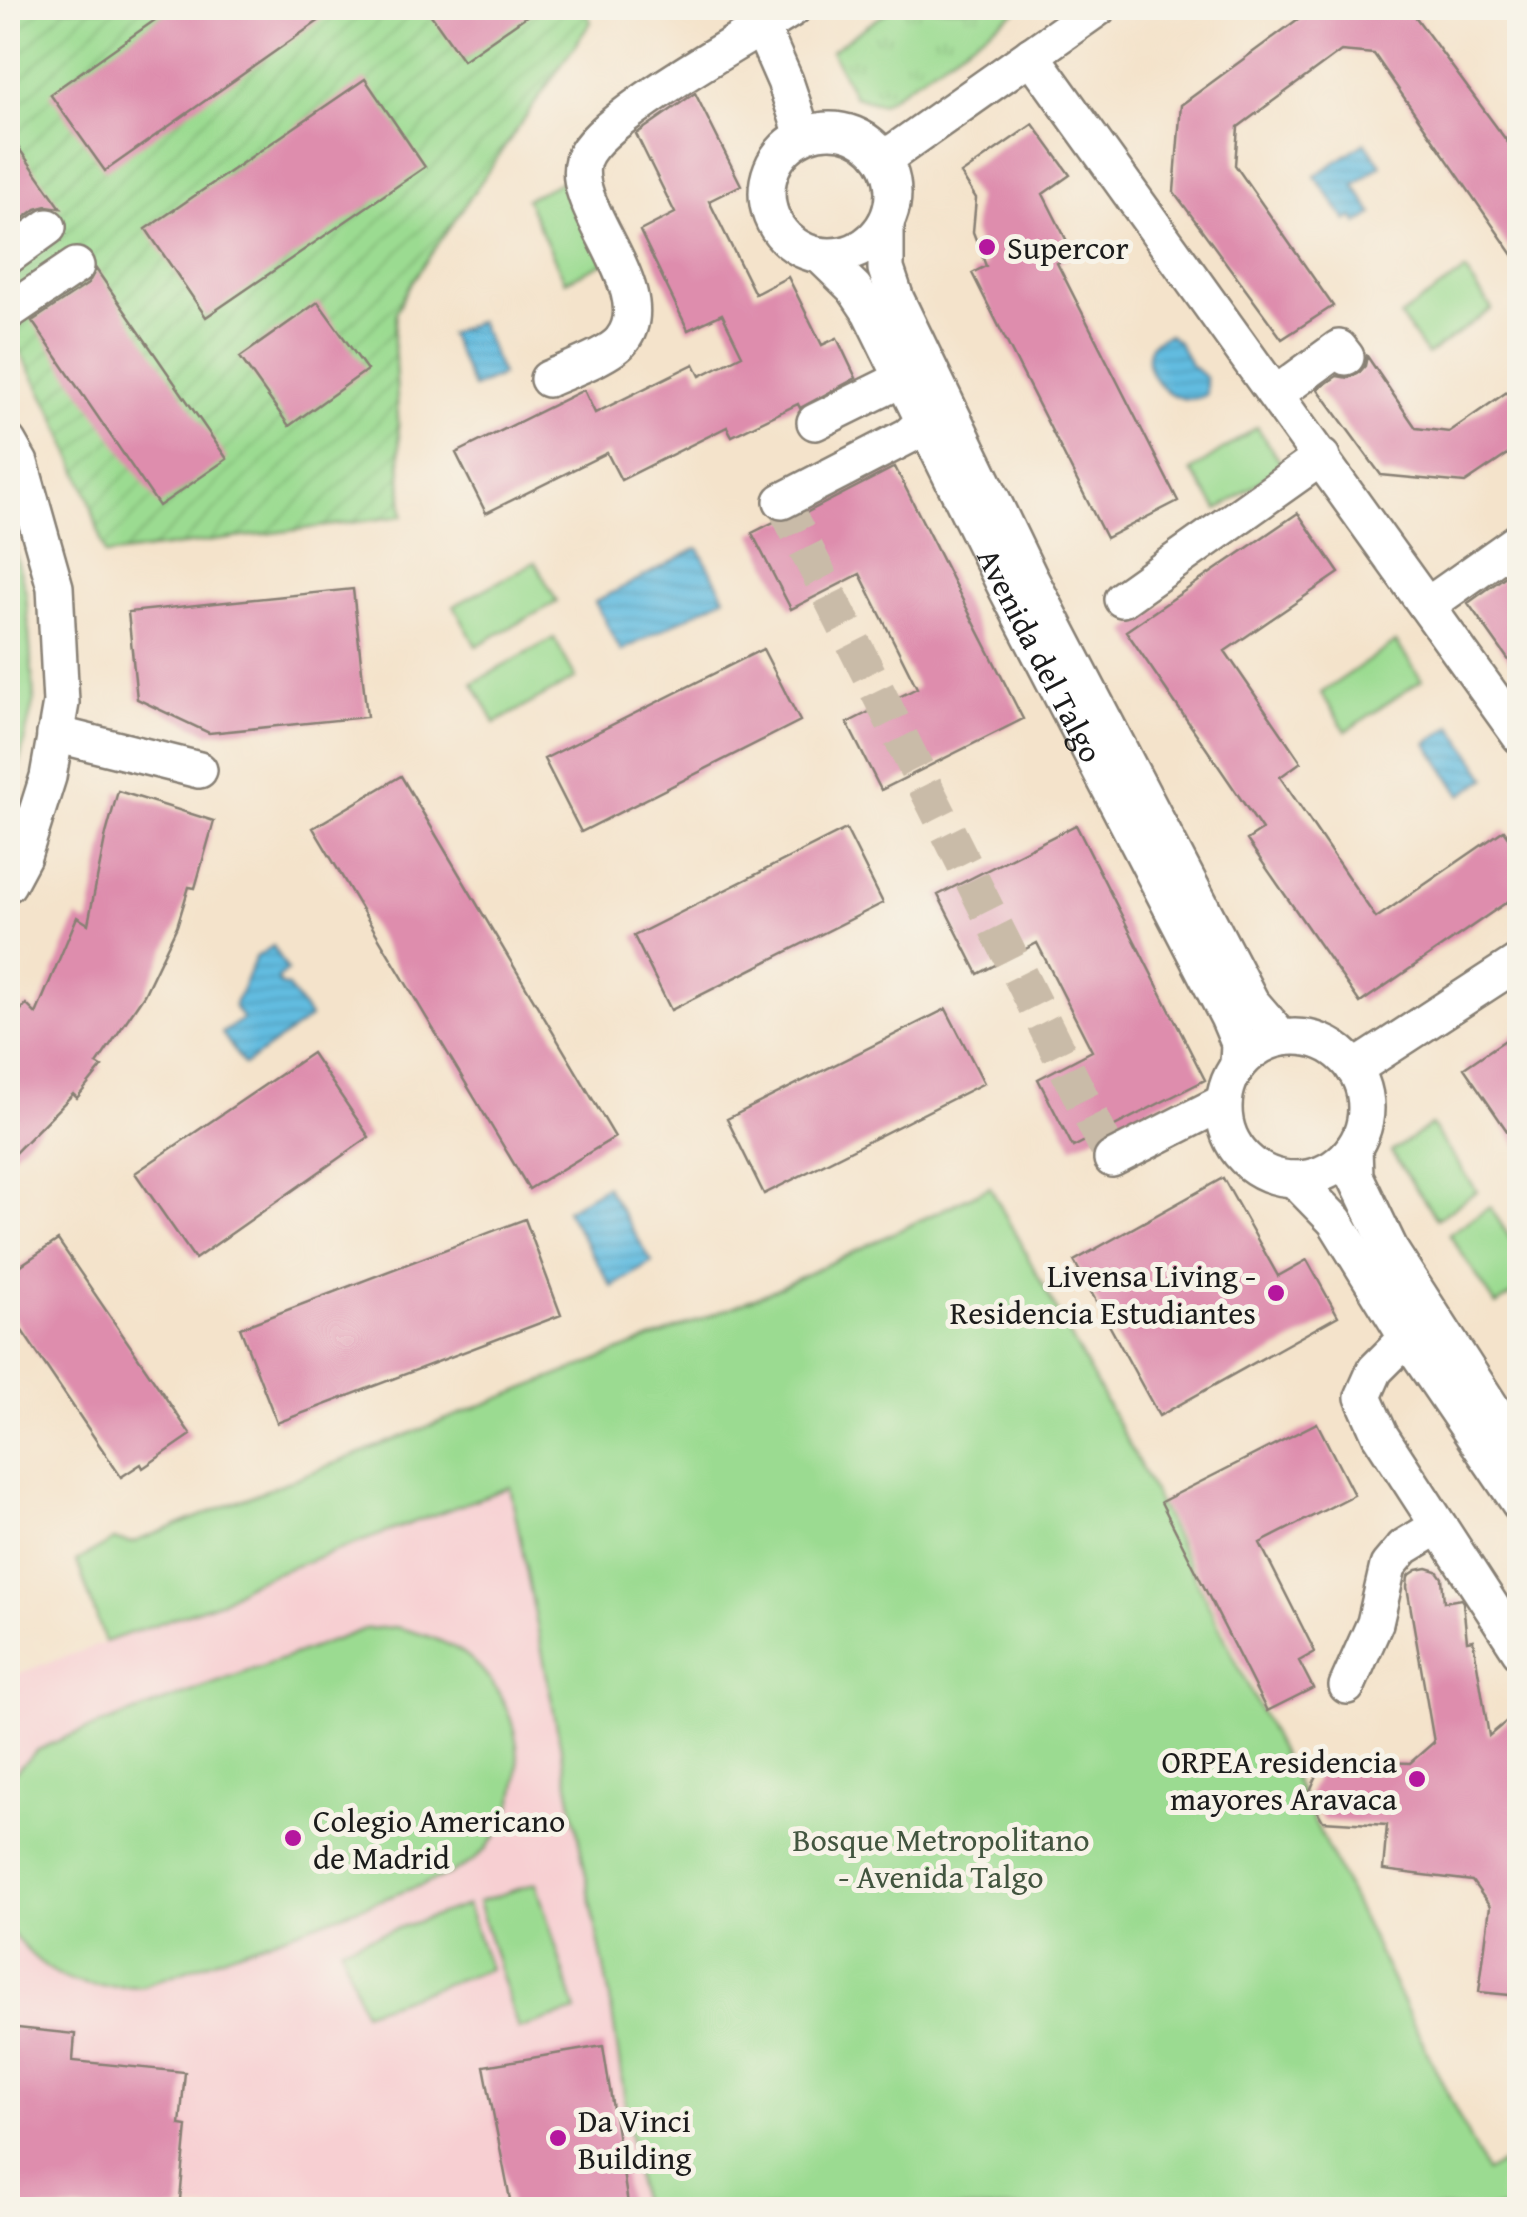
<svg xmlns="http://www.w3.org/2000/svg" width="1527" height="2217" viewBox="0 0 1527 2217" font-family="'Gentium Book Plus',serif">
  <defs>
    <pattern id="grass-tufts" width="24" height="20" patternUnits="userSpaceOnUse" patternTransform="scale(2.5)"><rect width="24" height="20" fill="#9bdb91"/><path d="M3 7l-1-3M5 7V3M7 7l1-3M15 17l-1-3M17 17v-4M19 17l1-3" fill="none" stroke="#85bb7c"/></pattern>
    <pattern id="garden-furrows" width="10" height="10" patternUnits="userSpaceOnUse" patternTransform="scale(2.5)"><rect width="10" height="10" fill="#9bdb91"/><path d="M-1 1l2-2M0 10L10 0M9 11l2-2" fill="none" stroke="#85bb7c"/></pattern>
    <pattern id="water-rules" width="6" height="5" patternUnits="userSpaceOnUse" patternTransform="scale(2.5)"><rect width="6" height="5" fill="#62bce0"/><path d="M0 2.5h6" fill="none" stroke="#54a1c0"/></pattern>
  </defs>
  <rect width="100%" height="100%" fill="#f7f3e8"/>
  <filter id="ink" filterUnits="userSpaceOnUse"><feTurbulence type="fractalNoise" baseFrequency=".01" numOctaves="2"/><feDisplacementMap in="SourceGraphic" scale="20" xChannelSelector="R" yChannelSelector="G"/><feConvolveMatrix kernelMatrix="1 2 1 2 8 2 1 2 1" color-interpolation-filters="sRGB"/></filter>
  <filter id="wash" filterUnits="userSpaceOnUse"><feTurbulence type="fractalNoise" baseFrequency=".0048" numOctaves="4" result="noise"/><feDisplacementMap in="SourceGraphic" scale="40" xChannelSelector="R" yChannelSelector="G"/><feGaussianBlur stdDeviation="2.25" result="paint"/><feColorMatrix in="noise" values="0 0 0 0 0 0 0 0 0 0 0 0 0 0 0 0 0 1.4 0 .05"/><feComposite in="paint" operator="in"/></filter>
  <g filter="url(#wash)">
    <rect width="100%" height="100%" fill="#f4e3cb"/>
    <!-- built -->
    <path fill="#f7cfd2" d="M510,1487L610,1999L641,2209H8V1677L222,1601L251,1582Z"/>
    <!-- grass -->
    <path fill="url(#grass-tufts)" stroke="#5c7c56" stroke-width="2.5" d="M893,8H1021L881,104L854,96L831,51Z"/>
    <!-- park -->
    <path fill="#9bdb91" stroke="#5c7c56" stroke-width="2.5" d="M567,179L606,262L565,281L526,199Z
      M1465,271L1492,309L1427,355L1400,316Z
      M1257,427L1283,466L1218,510L1191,471Z
      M8,527L26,593L34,699L8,811Z
      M535,562L557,602L476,646L454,606Z
      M554,638L576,678L495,723L473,683Z
      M1396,642L1422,680L1346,731L1321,693Z
      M1431,1125L1477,1191L1437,1219L1391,1152Z
      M990,1187L1142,1469L1486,2172L1519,2154V2209H641L610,1999L510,1487L251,1582L222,1601L105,1642L77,1561L114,1540L132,1543L765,1294Z
      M1490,1207L1519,1252V1289L1496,1305L1449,1234Z
      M395,1627C421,1633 452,1642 472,1660C530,1713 536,1806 475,1859C466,1867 452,1872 441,1878L143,1986C76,1990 51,1981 8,1929V1779L36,1751L64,1738L365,1629Z
      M536,1883L576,2011L518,2029L478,1902Z
      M467,1905L489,1969L363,2012L341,1947Z"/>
    <!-- garden -->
    <path fill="url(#garden-furrows)" stroke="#5c7c56" stroke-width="2.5" d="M8,8H584L591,22L409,286L396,312L394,339L403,516L105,555L89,498L54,414L8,330Z"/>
    <!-- water -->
    <path fill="url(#water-rules)" stroke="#3f6c7e" stroke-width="2.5" d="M1365,142L1381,165L1354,185L1373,214L1358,224L1353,217L1347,221L1315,176Z
      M479,321L502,375L473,388L449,334Z
      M1169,335L1178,342L1191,365L1206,378V395C1164,416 1121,346 1169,335Z
      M698,548L725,597L621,651L595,602Z
      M1452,726L1487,778L1461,795L1427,743Z
      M273,946L288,971L278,978L279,984L288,987L310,1018L244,1065L222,1033L243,1019L234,1006L256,957Z
      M606,1186L652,1262L612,1287L566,1210Z"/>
    <g id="blocks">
      <!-- building -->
      <path fill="#de8dad" d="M172,8H337L105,171L50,94Z
        M426,8H538L463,60Z
        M1313,8H1409L1520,159V265L1374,54L1341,51L1238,127L1235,165L1333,306L1282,339L1174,192L1178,141L1181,105Z
        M365,79L425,167L206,317L146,229Z
        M695,93L741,185L709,201L755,294L788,277L822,345L837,338L856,378L800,408L798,404L732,436L727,427L621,480L607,453L486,513L456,453L584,390L595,413L694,364L700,376L742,355L722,314L688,330L640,231L675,213L636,134Z
        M1033,124L1070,175L1043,194L1074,255L1057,263L1178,501L1106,538L972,273L986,266L973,232L976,198L961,174Z
        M8,133L61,208L47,206L36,209L8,230Z
        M96,269L227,459L159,506L32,321L88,284Z
        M318,302L367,370L289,426L240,357Z
        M1367,356L1416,428L1449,432L1520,383V446L1465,483L1381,475L1318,389L1337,376L1348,378L1358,374L1365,366Z
        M895,467L1023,719L881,790L847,723L917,688L860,574L791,609L752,533L776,521L792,520Z
        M1298,513L1339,573L1225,651L1301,762L1280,777L1376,918L1504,830L1520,852V893L1360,1003L1247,840L1262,830L1126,631Z
        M1520,566V676L1468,603Z
        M353,589L367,717L209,733L137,699L128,612Z
        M763,649L800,721L581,832L544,759Z
        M401,776L615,1137L529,1189L313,828Z
        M118,791L214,821L195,888L189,887L177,926L144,995L97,1064L102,1067L77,1098L73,1094L8,1160V1026L26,1004L36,1014L77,917L88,924L106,834Z
        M1076,825L1205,1080L1073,1147L1038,1079L1092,1051L1037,943L978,974L938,895Z
        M846,829L883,903L671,1010L634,936Z
        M946,1009L984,1083L764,1194L727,1119Z
        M1520,1030V1150L1464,1068Z
        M312,1053L369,1137L195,1259L135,1173Z
        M1223,1178L1278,1276L1307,1260L1338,1316L1159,1416L1074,1261Z
        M525,1219L561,1315L277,1423L240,1328Z
        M58,1240L191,1435L143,1468L141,1464L121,1477L8,1310V1274Z
        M1317,1423L1354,1495L1260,1543L1315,1652L1299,1661L1313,1688L1267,1711L1161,1502Z
        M1427,1568L1437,1571L1442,1578L1444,1602L1461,1599L1463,1602L1467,1641L1473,1640L1489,1736L1520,1710V1996L1479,1992L1490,1906L1472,1881L1383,1870L1387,1825L1323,1821L1308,1795L1324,1760L1410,1763L1434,1742L1407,1587L1408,1576L1417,1570Z
        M8,2027L75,2034L73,2061L185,2072L180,2125L187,2126L179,2210H8Z
        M603,2046L629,2210H512L484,2066Z"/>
    </g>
  </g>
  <g filter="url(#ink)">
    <use href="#blocks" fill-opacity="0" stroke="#888074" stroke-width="2.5"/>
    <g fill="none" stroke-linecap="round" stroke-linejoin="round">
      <!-- minor-tunnel -->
      <path stroke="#c9bba8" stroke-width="35" stroke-dasharray="35 18" stroke-linecap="butt" d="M782,501L1112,1159"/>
      <!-- minor casing -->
      <g stroke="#888074" stroke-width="40">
        <g id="minor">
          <path d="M753,8L785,81L803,135"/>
          <path d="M1031,55L1520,736"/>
          <circle cx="830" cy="193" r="63"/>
          <path d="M884,159L1098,8"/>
          <path d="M886,223V269L896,299L1030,578L1251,1002L1282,1038"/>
          <path d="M8,256L48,227"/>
          <path id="s1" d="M821,256L854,288L870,312L1007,590L1228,1017L1239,1043L1238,1065"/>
          <path d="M8,312L76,266"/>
          <path d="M548,379C566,371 611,355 622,340C661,291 568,208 583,160C597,118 751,36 793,8"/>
          <path d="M1276,394L1339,348L1346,357"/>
          <path d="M815,422L902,379"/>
          <path d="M8,442L20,463L55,587L61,703L48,777L23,856L8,884"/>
          <path d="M782,501L908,436L924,422"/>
          <path d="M1122,599L1322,457"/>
          <path d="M1428,605L1520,540"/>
          <path d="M55,734L199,770"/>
          <circle cx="1295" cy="1108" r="71"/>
          <path d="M1354,1069L1520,961"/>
          <path d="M1354,1148L1355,1176L1392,1253L1520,1452"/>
          <path d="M1112,1159L1224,1102"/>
          <path d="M1294,1179L1335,1221L1407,1338L1520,1504"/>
          <path d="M1407,1338L1375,1370L1363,1397L1380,1435L1520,1651"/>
          <path d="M1347,1686L1375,1623L1388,1566L1404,1547L1439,1526"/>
        </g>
      </g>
      <!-- minor -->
      <use href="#minor" stroke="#fff" stroke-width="35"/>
    </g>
  </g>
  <!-- markers -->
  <g fill="#b5179e" stroke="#f7f3e8" stroke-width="4">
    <circle cx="987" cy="247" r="10"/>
    <circle cx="1276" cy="1293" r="10"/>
    <circle cx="1417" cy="1779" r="10"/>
    <circle cx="293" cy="1838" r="10"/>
    <circle cx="558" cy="2138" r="10"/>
  </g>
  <g text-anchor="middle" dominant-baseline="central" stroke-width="10" stroke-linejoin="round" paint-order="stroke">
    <!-- poi labels -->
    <g font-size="32" fill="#1c1c1c" stroke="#f7f3e8" text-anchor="start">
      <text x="1007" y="247">Supercor</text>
      <text x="1256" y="1275" text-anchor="end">Livensa Living -<tspan x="1256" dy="37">Residencia Estudiantes</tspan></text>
      <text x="1397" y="1761" text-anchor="end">ORPEA residencia<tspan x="1397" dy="37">mayores Aravaca</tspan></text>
      <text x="313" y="1820">Colegio Americano<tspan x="313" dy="37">de Madrid</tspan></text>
      <text x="578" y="2120">Da Vinci<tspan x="578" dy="37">Building</tspan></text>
    </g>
    <!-- street labels -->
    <g font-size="32" fill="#1c1c1c" stroke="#f7f3e8">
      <text stroke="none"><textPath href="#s1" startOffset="458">Avenida del Talgo</textPath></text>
    </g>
    <!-- park labels -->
    <g font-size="32" fill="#42553f" stroke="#f7f3e8">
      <text x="941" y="1839">Bosque Metropolitano<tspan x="941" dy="37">- Avenida Talgo</tspan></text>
    </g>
  </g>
  <!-- margin -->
  <rect width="1527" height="2217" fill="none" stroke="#f7f3e8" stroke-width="40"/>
</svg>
